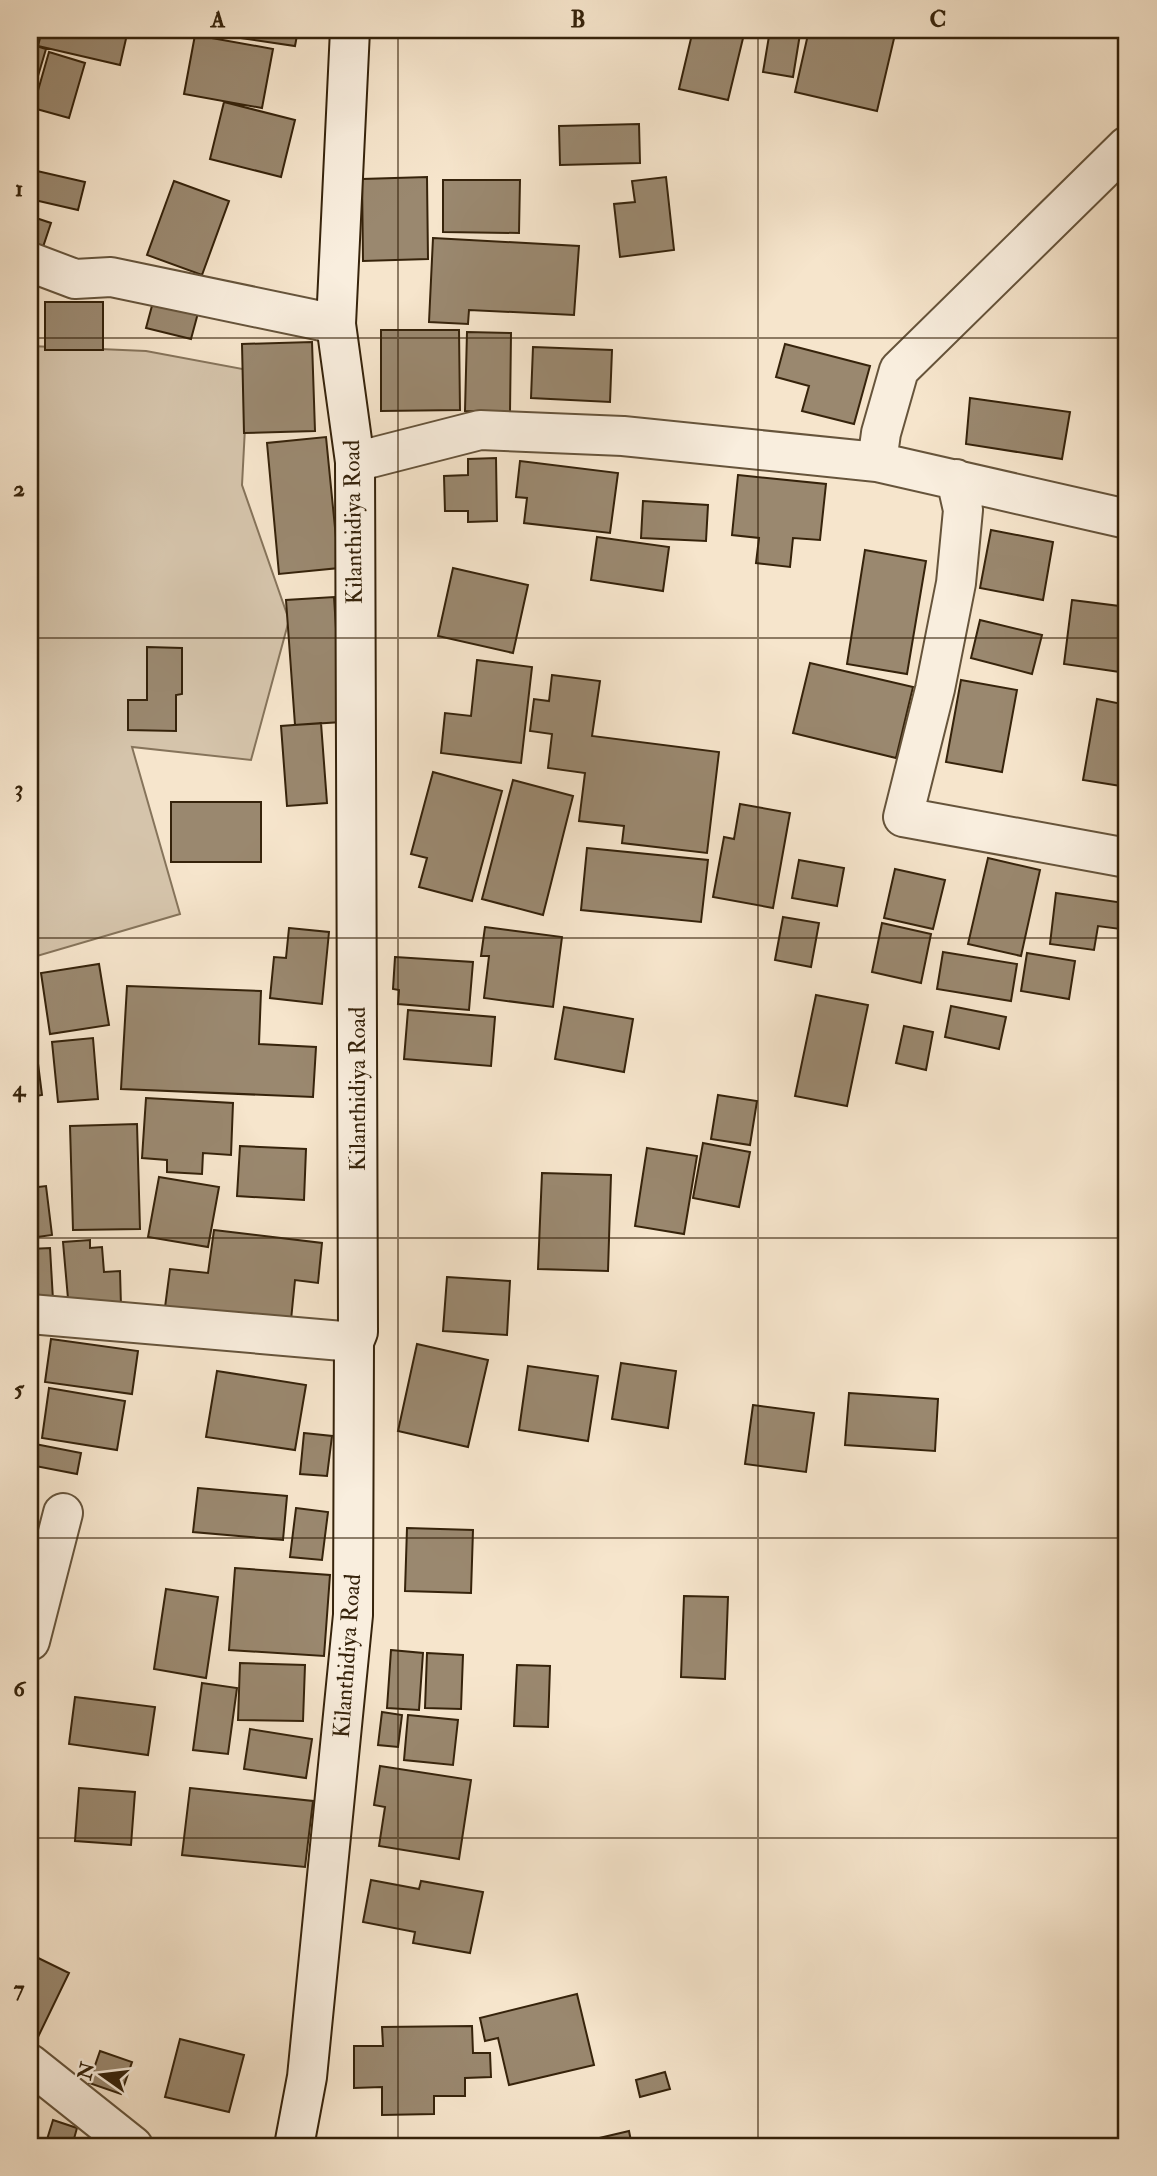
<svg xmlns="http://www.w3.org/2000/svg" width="1157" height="2176" viewBox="0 0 1157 2176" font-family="'IM FELL Double Pica',serif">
  <rect width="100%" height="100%" fill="#f6e5cc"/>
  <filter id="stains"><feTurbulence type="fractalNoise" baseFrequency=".00286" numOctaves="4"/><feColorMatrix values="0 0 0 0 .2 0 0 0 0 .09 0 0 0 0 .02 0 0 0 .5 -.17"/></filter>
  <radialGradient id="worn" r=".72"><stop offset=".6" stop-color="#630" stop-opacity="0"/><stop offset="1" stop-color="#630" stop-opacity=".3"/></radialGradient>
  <!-- green -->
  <path fill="#d5c4ab" stroke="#86745b" stroke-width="2" d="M30,346L146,351L248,370L242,485L289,620L251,760L132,747L180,914L37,956L30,954Z"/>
  <!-- building -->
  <path fill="#9a886f" stroke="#36230b" stroke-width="2" d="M42,30H128L120,65L38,46Z
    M234,30H298L295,46L233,37Z
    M693,30H745L728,100L679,89Z
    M770,30L800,34L793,77L763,72Z
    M809,30H896L877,111L795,92Z
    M195,35L273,49L262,108L184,94Z
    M30,44L46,49L30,103Z
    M49,52L85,63L69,118L33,108Z
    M224,102L295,120L281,177L210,159Z
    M639,124L640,163L560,165L559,126Z
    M37,171L85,182L78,210L30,199Z
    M427,177L428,259L363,261L362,179Z
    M666,177L674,250L620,257L614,204L635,202L632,181Z
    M443,180H520L519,233L443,232Z
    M174,181L229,201L202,275L147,255Z
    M30,216L51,223L39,259L30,256Z
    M433,238L579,246L574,315L469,310L468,324L429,322Z
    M45,302H103V350H45Z
    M153,302L198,313L191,339L146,328Z
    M381,330H459L460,410L381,411Z
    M467,332L511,333L510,412L465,411Z
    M312,342L315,431L244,433L242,344Z
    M785,344L870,366L854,424L802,411L809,386L776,377Z
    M533,347L612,350L610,402L531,398Z
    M970,398L1070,412L1062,459L966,444Z
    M326,437L339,568L279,574L267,443Z
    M496,458L497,521L468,522V511H445L444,476L468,475V459Z
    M520,461L618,473L610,533L524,523L527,498L516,497Z
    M738,475L826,484L820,540L793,538L790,567L756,563L759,538L732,535Z
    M643,501L708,505L706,541L641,538Z
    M991,530L1053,542L1043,600L980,588Z
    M597,537L669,547L663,591L591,580Z
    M865,550L926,561L907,674L847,664Z
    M453,568L528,585L513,653L438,636Z
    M334,597L342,722L295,725L286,600Z
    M1072,600L1127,607V673L1064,664Z
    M980,620L1042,635L1032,674L971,658Z
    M147,647L182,648V694L176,695V731L128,730V700H147Z
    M477,660L532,667L521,763L441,753L445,713L471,716Z
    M810,663L913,687L896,758L793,733Z
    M552,675L600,681L592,736L719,752L707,853L622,843L624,826L579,821L585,773L548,768L552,734L530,731L534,699L549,701Z
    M961,680L1017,690L1002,772L946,762Z
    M1097,699L1127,705V787L1083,780Z
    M321,723L327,803L287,806L281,726Z
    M433,772L502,791L472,901L419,887L427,858L411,854Z
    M513,780L573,796L543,915L482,899Z
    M171,802H261V862H171Z
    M740,804L790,813L773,908L713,897L724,837L734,839Z
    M587,848L708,860L701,922L581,910Z
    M988,858L1040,870L1021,956L968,944Z
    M799,860L844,868L837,906L792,898Z
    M895,869L945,880L933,929L884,918Z
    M1056,893L1124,903L1120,929L1098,926L1094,950L1050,944Z
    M783,917L819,923L811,967L775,960Z
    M882,923L931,934L921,983L872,972Z
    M485,927L562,937L553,1007L484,998L489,956H481Z
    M289,928L329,932L322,1004L270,998L274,957L286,958Z
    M943,952L1017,964L1011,1001L937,989Z
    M1027,953L1075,961L1069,999L1021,991Z
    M1127,955V987L1123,986Z
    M395,957L473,962L469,1010L398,1004L399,990L393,989Z
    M99,964L109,1025L50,1034L41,973Z
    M127,986L261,991L259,1044L316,1047L313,1097L121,1089Z
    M816,995L868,1005L847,1106L795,1096Z
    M951,1006L1006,1017L999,1049L945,1037Z
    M564,1007L633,1019L624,1072L555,1059Z
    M408,1010L495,1017L491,1066L404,1059Z
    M904,1026L933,1032L926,1070L896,1063Z
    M93,1038L98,1099L58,1102L52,1042Z
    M36,1048L42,1095L30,1097V1049Z
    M718,1095L757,1101L750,1145L711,1139Z
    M146,1098L233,1103L231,1155L203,1153L202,1174L167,1172V1160L142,1158Z
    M30,1110L33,1152H30Z
    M137,1124L140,1229L73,1230L70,1126Z
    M703,1143L750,1152L739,1207L693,1198Z
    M240,1146L306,1149L304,1200L237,1196Z
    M647,1148L697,1156L684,1234L635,1226Z
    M542,1173L611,1175L608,1271L538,1269Z
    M159,1177L219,1187L208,1247L148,1237Z
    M46,1186L52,1235L30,1238V1188Z
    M214,1230L322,1243L318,1283L295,1280L290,1330L164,1315L170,1269L208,1273Z
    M90,1240V1248L102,1247L104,1272L120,1271L121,1306L69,1310L63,1242Z
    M50,1248L53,1300L30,1301V1249Z
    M447,1277L510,1281L507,1335L443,1331Z
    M51,1339L138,1351L132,1394L45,1382Z
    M417,1344L488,1360L468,1447L398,1431Z
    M621,1363L676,1371L668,1428L612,1419Z
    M528,1366L598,1376L588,1441L519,1430Z
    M217,1371L306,1385L295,1450L206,1437Z
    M49,1388L125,1401L117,1450L42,1438Z
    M849,1393L938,1399L935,1451L845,1445Z
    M753,1405L814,1413L806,1472L745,1464Z
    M304,1433L332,1436L327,1476L300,1474Z
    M30,1443L81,1453L77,1474L30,1465Z
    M198,1488L287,1496L283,1540L193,1532Z
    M296,1508L328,1512L322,1560L290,1557Z
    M407,1528L473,1530L471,1593L405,1591Z
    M235,1568L330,1575L324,1656L229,1650Z
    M166,1589L218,1597L206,1678L154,1669Z
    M684,1596L728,1597L725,1679L681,1677Z
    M391,1650L423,1653L419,1710L387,1708Z
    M427,1653L463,1655L461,1709L425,1708Z
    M240,1663L305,1665L303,1721L238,1720Z
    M517,1665L550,1666L548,1727L514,1726Z
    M202,1683L237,1688L228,1754L193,1750Z
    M75,1697L155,1707L148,1755L69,1744Z
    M382,1712L402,1715L398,1747L378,1745Z
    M408,1715L458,1720L453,1765L404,1760Z
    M250,1729L312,1739L306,1778L244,1769Z
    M380,1766L471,1780L459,1859L379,1846L385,1807L374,1805Z
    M79,1788L135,1792L131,1845L75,1841Z
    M190,1788L313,1801L305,1867L182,1855Z
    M371,1880L419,1889L421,1881L483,1892L470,1953L413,1943L415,1932L363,1922Z
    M30,1954L69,1973L37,2039L30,2035Z
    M577,1994L594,2065L509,2085L498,2038L485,2041L480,2018Z
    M472,2026L473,2053H490L491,2077L465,2078V2096H434V2114L382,2115V2087L354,2088V2046H383L382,2027Z
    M180,2039L244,2055L229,2112L165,2097Z
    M100,2051L132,2062L121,2094L89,2083Z
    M665,2072L670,2089L640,2097L636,2080Z
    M53,2120L77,2128L72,2146H45Z
    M629,2131L632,2146H579L578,2143Z"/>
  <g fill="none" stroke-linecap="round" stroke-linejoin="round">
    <!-- street casing -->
    <g stroke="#66543b" stroke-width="42">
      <path id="street" d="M30,262L75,279L111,277L336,324
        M355,462L480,430L623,436L877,462L1127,519
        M877,462L881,433L899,370L1127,146
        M956,479L963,510L956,583L935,689L903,817L1127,858
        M30,1314L354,1342
        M30,1641L63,1513
        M30,2064L133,2146"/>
    </g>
    <!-- secondary casing -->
    <g stroke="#36230b" stroke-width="42">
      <path id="secondary" d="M294,2146L307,2077L353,1615L354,1342L358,1332L355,462L336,324L350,30"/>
    </g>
    <!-- street -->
    <use href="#street" stroke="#f9eede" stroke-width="38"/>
    <!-- secondary -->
    <use href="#secondary" stroke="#f9eede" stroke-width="38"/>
  </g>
  <!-- grid -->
  <path fill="none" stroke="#36230b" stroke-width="2" stroke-opacity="0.55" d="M398,30V2146M758,30V2146M30,338H1127M30,638H1127M30,938H1127M30,1238H1127M30,1538H1127M30,1838H1127"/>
  <g text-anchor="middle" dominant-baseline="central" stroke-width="5" stroke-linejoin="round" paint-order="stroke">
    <!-- street labels -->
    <g font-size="23" fill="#36230b" stroke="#f9eede">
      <text transform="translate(353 522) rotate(-91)">Kilanthidiya Road</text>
      <text transform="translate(357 1089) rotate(-90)">Kilanthidiya Road</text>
      <text transform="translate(347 1656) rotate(-86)">Kilanthidiya Road</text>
    </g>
  </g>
  <!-- margin -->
  <rect width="1157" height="2176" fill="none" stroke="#f6e5cc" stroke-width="77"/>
  <!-- north arrow -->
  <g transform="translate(102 2075) rotate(284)" stroke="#f9eede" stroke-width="5" paint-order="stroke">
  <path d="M0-5L12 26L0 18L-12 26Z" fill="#36230b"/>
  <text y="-10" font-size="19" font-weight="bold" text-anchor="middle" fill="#36230b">N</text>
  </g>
  <rect x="38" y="38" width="1080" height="2100" fill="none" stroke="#36230b" stroke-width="2.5"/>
  <g font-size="23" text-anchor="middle" font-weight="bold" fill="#36230b">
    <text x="218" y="27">A</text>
    <text x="578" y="27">B</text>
    <text x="938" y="27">C</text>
    <text x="19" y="196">1</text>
    <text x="19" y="496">2</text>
    <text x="19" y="796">3</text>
    <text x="19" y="1096">4</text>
    <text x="19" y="1396">5</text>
    <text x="19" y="1696">6</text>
    <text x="19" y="1996">7</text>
  </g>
  <rect width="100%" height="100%" filter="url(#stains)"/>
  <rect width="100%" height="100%" fill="url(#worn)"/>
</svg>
